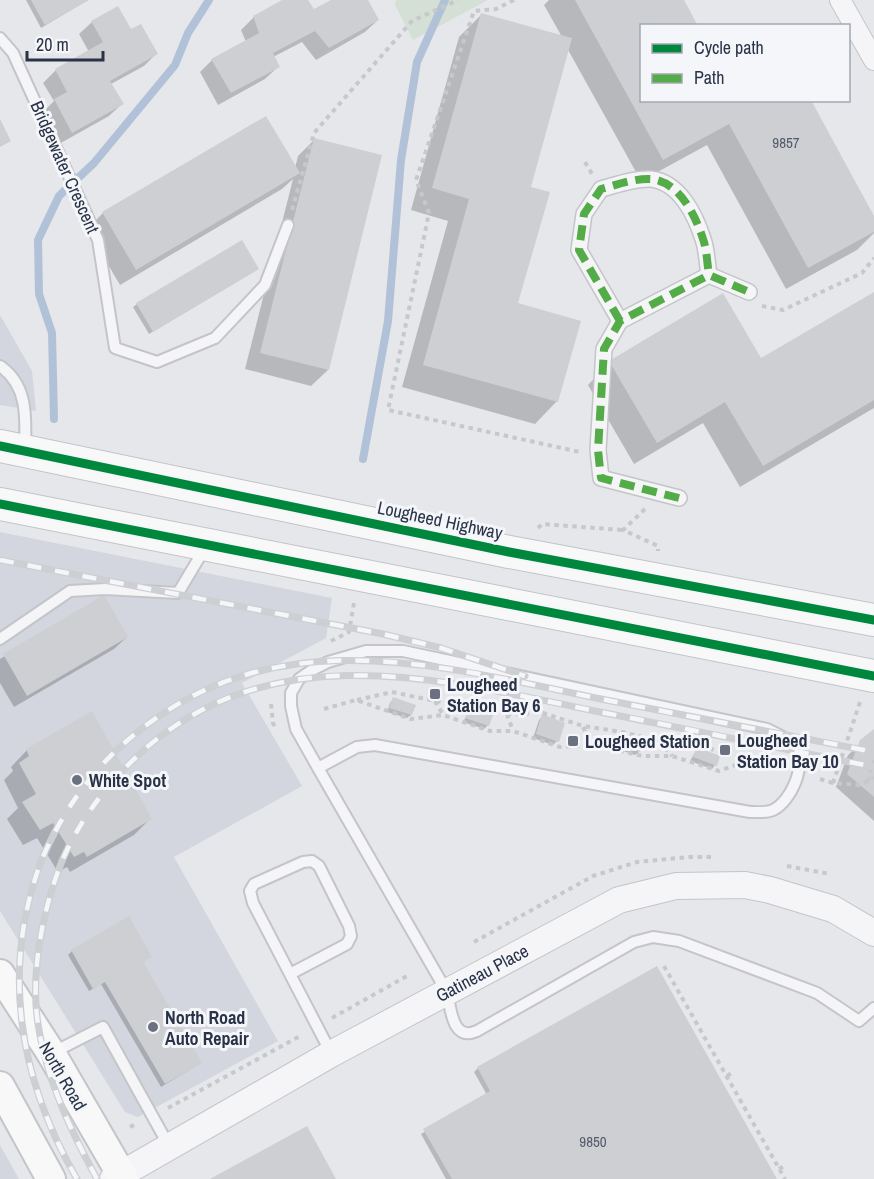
<svg xmlns="http://www.w3.org/2000/svg" width="874" height="1179" viewBox="0 0 874 1179" font-family="'Archivo Narrow',sans-serif">
  <rect width="100%" height="100%" fill="#e5e7eb"/>
  <!-- built -->
  <path fill="#d3d6de" d="M0,315L32,371L36,411L0,405Z
    M0,532L332,598L326,638L242,683L302,786L174,857L278,1041L138,1117L125,1112L0,911Z
    M0,1145L19,1179H0Z"/>
  <!-- green -->
  <path fill="#d4dfd5" d="M396,0H488L413,40L395,5Z"/>
  <!-- shadow -->
  <path fill="#0003" d="M26,0H88L41,28Z
    M286,0H306L314,11L334,0H366L378,20L365,32L316,60L302,42L273,57L278,67L265,79L218,105L200,72L212,60L246,42L241,30L254,17Z
    M549,0H683L642,26V100H809L874,219V233L857,250L786,289L707,145L641,181L567,48L529,188L517,305L557,401L535,424L402,387L448,221L411,210L459,37L481,15L562,37L544,5Z
    M92,22L130,31L156,54L144,66L111,84L122,104L109,116L59,144L42,113L54,101L43,83L56,70L89,52L79,34Z
    M314,140L328,370L311,386L245,369L293,179L282,189L120,285L87,229L103,213L295,168L298,156Z
    M253,272L149,334L133,307L137,304Z
    M874,293V408L740,487L703,423L634,464L588,385L610,362L761,360Z
    M104,597L127,637L114,649L14,707L0,683V659Z
    M393,699L414,706L411,715L407,718L387,712L390,703Z
    M470,710L488,725L484,729L463,722Z
    M543,716L557,741L553,745L533,738L539,720Z
    M874,731V821L836,787L848,755Z
    M621,737L639,752L635,755L614,748Z
    M697,749L715,765L712,769L690,761Z
    M27,750L150,819L134,835L70,872L67,867L58,872L37,838L23,845L7,819L18,808L4,780L13,771L11,767Z
    M72,951L150,956L142,963L196,1066L161,1087L101,984L89,991L68,955Z
    M657,968L775,1179H446L421,1134L487,1095L474,1072L478,1068Z"/>
  <g fill="none" stroke-linecap="round" stroke-linejoin="round">
    <!-- stream -->
    <path stroke="#b1c2d8" stroke-width="8" d="M54,419L52,333L39,294L38,240L59,196L94,163L175,65L188,33L209,0
      M363,459L388,321L401,160L417,62L445,0"/>
  </g>
  <!-- building -->
  <path fill="#cecfd3" d="M31,0H89L45,25Z
    M282,0H308L314,9L331,0H368L379,20L329,48L315,31L273,53L280,67L231,93L211,59L259,33L253,16Z
    M575,0H684L698,26H642V100H811L874,216V232L808,268L729,124L663,160Z
    M118,6L131,29L141,24L158,54L110,81L124,104L72,133L54,99L67,92L55,69L103,42L91,21Z
    M481,13L572,38L531,187L550,192L518,303L581,321L558,402L423,365L469,199L432,188Z
    M266,116L300,173L136,270L102,212Z
    M0,119L11,141L0,147Z
    M314,138L382,155L329,370L260,353Z
    M242,240L259,269L153,332L136,303Z
    M874,292V400L763,466L725,402L657,443L609,361L723,293L761,358Z
    M104,595L128,637L27,696L3,654Z
    M393,697L416,705L412,715L389,708Z
    M469,708L493,715L489,726L465,718Z
    M92,711L152,819L87,857L84,852L74,857L53,823L40,830L22,802L36,794L19,763L29,756L26,749Z
    M542,714L565,723L559,742L536,734Z
    M874,729V797L847,774L860,740Z
    M620,735L643,743L640,752L617,744Z
    M697,747L720,756L717,766L693,757Z
    M129,916L152,957L143,962L202,1063L165,1084L105,982L93,989L71,950Z
    M657,966L777,1179H452L423,1129L490,1091L477,1067Z
    M307,1126L336,1179H210Z"/>
  <g fill="none" stroke-linecap="round" stroke-linejoin="round">
    <!-- service casing -->
    <g stroke="#c3c5c9" stroke-width="14">
      <path id="service" d="M0,38L13,53L98,240L115,348L157,362L215,338L265,285L288,225
        M0,366C28,385 26,418 25,448
        M0,639L70,591L105,589L178,593L205,548
        M318,768L357,747L375,745L750,812C757,812 767,813 773,810C791,801 807,766 795,748C789,739 777,734 767,729L403,651H366L328,662L312,670L299,679L291,693V706L296,729L318,768L447,992C451,1009 452,1042 477,1031L634,942L653,937L679,941L817,993L859,1021L874,1008
        M290,974L347,944L351,936L349,926L319,866L312,861L303,862L254,884L250,891L253,903L331,1053
        M52,1053L103,1027L169,1146"/>
    </g>
    <!-- pedestrian casing -->
    <g stroke="#c3c5c9" stroke-width="18">
      <path id="pedestrian" d="M620,321L579,250L584,214L601,189C616,185 635,178 651,179C679,182 695,214 703,239C707,250 707,263 709,275
        M679,498L601,478L598,450L604,349L620,321L709,275L749,292"/>
    </g>
    <!-- minor casing -->
    <g stroke="#c3c5c9" stroke-width="22">
      <path id="minor" d="M840,0L874,60"/>
    </g>
    <!-- tertiary casing -->
    <g stroke="#c3c5c9" stroke-width="28">
      <path id="tertiary" d="M113,1179L331,1054L619,900L676,886L745,885L770,890L833,909L874,933"/>
    </g>
    <!-- secondary casing -->
    <g stroke="#c3c5c9" stroke-width="32">
      <path id="secondary" d="M0,974L51,1053L124,1179
        M0,1086L51,1179"/>
    </g>
    <!-- primary casing -->
    <g stroke="#c1c4c9" stroke-width="34">
      <path id="primary" d="M0,446L509,552L874,620
        M0,504L874,676"/>
    </g>
    <!-- path -->
    <path stroke="#c6c8cc" stroke-width="4" stroke-dasharray="4.5 4.5" stroke-linecap="butt" d="M514,0L496,9L474,11L416,180L429,213L388,410L580,452
      M585,162L592,174
      M292,210L314,133L412,21L458,0
      M762,306L783,310L862,273L874,258
      M645,509L623,530L658,546V551
      M538,528L542,524L623,530
      M331,641L349,632L354,603
      M357,700L392,692L435,701L470,704L507,714L543,713L583,726L622,732L659,741L698,745L748,760
      M435,701L443,715
      M860,702L833,783L860,785L874,777
      M271,704L273,723L276,729
      M324,709L356,700L411,719L443,715L490,731H513L560,747L592,745L643,756H672L719,771L749,760L776,766
      M507,714L513,731
      M583,727L592,745
      M659,741L672,756
      M874,760L868,780L874,781
      M820,779L833,783
      M787,866L830,874
      M474,942L593,876L637,862L689,857H711
      M664,966L785,1179
      M332,1018L407,976
      M727,1076L733,1072
      M168,1108L302,1035
      M130,1127L138,1123
      M779,1169L786,1165"/>
    <!-- service -->
    <use href="#service" stroke="#f5f5f7" stroke-width="10"/>
    <!-- pedestrian -->
    <use href="#pedestrian" stroke="#f5f5f7" stroke-width="15"/>
    <!-- minor -->
    <use href="#minor" stroke="#f5f5f7" stroke-width="20"/>
    <!-- tertiary -->
    <use href="#tertiary" stroke="#f5f5f7" stroke-width="26"/>
    <!-- secondary -->
    <use href="#secondary" stroke="#f8f8f9" stroke-width="28"/>
    <!-- primary -->
    <use href="#primary" stroke="#f8f8f9" stroke-width="32"/>
    <!-- rail casing -->
    <g stroke="#cecfd2" stroke-width="7">
      <path id="rail" d="M0,560L383,634L441,648L525,676
        M77,1179C19,1079 0,969 42,859C63,810 94,767 135,734C277,618 440,666 601,699C692,717 783,734 874,752
        M97,1179C71,1131 46,1079 38,1024C30,973 43,908 62,861C81,817 111,779 146,748C278,635 443,680 595,711C688,729 781,748 874,767"/>
    </g>
    <!-- rail -->
    <use href="#rail" stroke="#f4f6f9" stroke-width="4.5" stroke-dasharray="14" stroke-linecap="butt"/>
    <!-- quiet -->
    <path stroke="#53ac47" stroke-width="8" stroke-dasharray="15 8" stroke-linecap="butt" d="M620,321L579,250L584,214L601,189C616,185 635,178 651,179C679,182 695,214 703,239C707,250 707,263 709,275
      M679,498L601,478L598,450L604,349L620,321L709,275L749,292"/>
    <!-- cycleway casing -->
    <g stroke="#f4f6f9" stroke-width="13">
      <path id="cycleway" d="M0,446L509,552L874,620
        M0,504L874,676"/>
    </g>
    <!-- cycleway -->
    <use href="#cycleway" stroke="#00873e" stroke-width="9"/>
  </g>
  <!-- markers -->
  <g fill="#6b7180" stroke="#f4f6f9" stroke-width="2">
    <rect x="429" y="688" width="12" height="12" rx="3"/>
    <rect x="567" y="735" width="12" height="12" rx="3"/>
    <rect x="719" y="744" width="12" height="12" rx="3"/>
    <circle cx="77" cy="780" r="6"/>
    <circle cx="153" cy="1027" r="6"/>
  </g>
  <g text-anchor="middle" dominant-baseline="central" stroke-width="6" stroke-linejoin="round" paint-order="stroke">
    <!-- number labels -->
    <g font-size="15" fill="#535a6b">
      <text x="786" y="142">9857</text>
      <text x="593" y="1141">9850</text>
    </g>
    <!-- street labels -->
    <g font-size="18" fill="#293247" stroke="#f4f6f9">
      <text transform="translate(65 167) rotate(66)">Bridgewater Crescent</text>
      <text transform="translate(440 520) rotate(12)">Lougheed Highway</text>
      <text transform="translate(482 973) rotate(-28)">Gatineau Place</text>
      <text transform="translate(63 1076) rotate(60)">North Road</text>
    </g>
    <!-- poi labels -->
    <g font-size="18" font-weight="bold" fill="#293247" stroke="#f4f6f9" text-anchor="start">
      <text x="447" y="684">Lougheed<tspan x="447" dy="21">Station Bay 6</tspan></text>
      <text x="737" y="740">Lougheed<tspan x="737" dy="21">Station Bay 10</tspan></text>
      <text x="585" y="741">Lougheed Station</text>
      <text x="89" y="780">White Spot</text>
      <text x="165" y="1017">North Road<tspan x="165" dy="21">Auto Repair</tspan></text>
    </g>
  </g>
  <!-- legend -->
  <rect x="640" y="24" width="210" height="78" fill="#f4f6f9" stroke="#a3a8b2" stroke-width="1.5"/>
  <rect x="652" y="44" width="30" height="9" fill="#00873e" stroke="#a3a8b2" stroke-width="1.5"/>
  <text x="694" y="54" font-size="18" fill="#293247">Cycle path</text>
  <rect x="652" y="74" width="30" height="9" fill="#53ac47" stroke="#a3a8b2" stroke-width="1.5"/>
  <text x="694" y="84" font-size="18" fill="#293247">Path</text>
  <!-- scale -->
  <path d="M27 51v9h76v-9" fill="none" stroke="#293247" stroke-width="3"/>
  <text x="36" y="51" font-size="18" fill="#293247" stroke="#f4f6f9" stroke-width="4.5" paint-order="stroke">20 m</text>
</svg>
